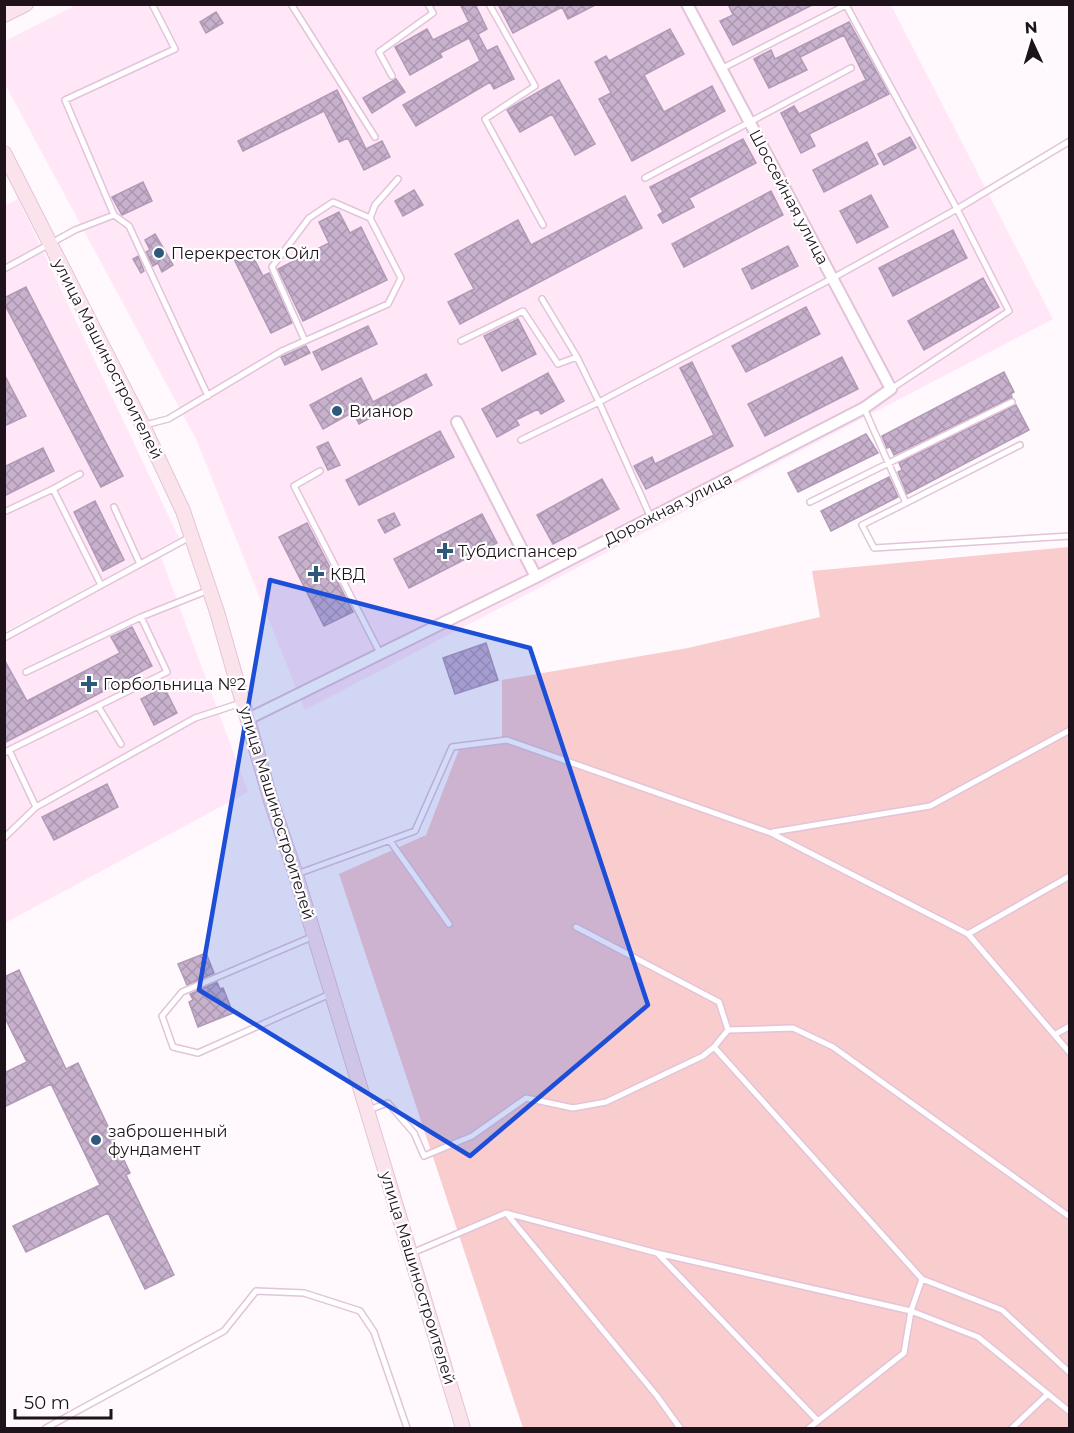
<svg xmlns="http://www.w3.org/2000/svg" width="1074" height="1433" viewBox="0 0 1074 1433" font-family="Montserrat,sans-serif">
  <defs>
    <pattern id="building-cross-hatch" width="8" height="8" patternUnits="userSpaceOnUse" patternTransform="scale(1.5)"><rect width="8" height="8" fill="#c7b1cd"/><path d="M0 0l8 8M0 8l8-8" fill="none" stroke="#aa97af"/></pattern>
  </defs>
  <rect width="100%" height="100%" fill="#fff8fd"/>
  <!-- built -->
  <path fill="#ffe7f7" d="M76,5H891L1053,319L305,710L196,439L5,84V41Z
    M18,199L179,538L158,549L248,792L5,923V635L141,559L5,632L4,206Z"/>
  <!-- garden -->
  <path fill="#f9cccd" d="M1069,547V1428H523L339,874L426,835L461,744L502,738V680L688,648L820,617L812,571Z"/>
  <!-- building -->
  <path fill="url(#building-cross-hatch)" stroke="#b09ab6" stroke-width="1.5" d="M460,4H475L487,29L478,34L487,51L497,46L514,79L494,89L490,82L416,126L403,105L480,61L469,38L440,53L442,57L410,75L395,47L427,29L433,40L469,22Z
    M498,4H597L568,19L562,7L513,33Z
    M728,4H814L733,45L720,21L733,15Z
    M216,12L223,23L206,33L200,22Z
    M849,22L889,94L809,134L815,146L801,153L781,113L794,106L799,114L866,80L844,35L800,57L807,70L769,88L754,59L771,50L775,59Z
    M670,29L684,54L644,75L664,112L712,86L725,111L632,161L599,99L611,93L595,62L606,56L609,61Z
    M396,79L405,92L372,113L363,98Z
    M559,80L595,144L575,155L552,114L520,132L507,110Z
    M337,90L366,149L382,141L390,157L364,170L348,138L339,142L324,111L243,151L238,141Z
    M910,137L916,148L884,165L878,154Z
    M743,139L756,163L689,198L694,207L663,223L658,215L663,212L650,187Z
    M867,142L878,164L824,192L813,170Z
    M143,182L152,201L122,215L112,197Z
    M414,190L423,205L403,216L395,201Z
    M771,191L783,215L684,267L672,244Z
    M871,195L888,227L857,243L840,211Z
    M625,196L642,228L460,324L448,302L474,289L455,254L518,220L531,245Z
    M339,212L350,233L361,227L387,280L303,321L278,269L329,243L319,222Z
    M953,230L967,258L893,296L879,268Z
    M155,234L173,265L162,272L158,263L153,266L146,252L150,250L145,240Z
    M788,246L798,266L752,289L742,269Z
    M249,249L263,276L269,273L292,323L271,333L233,257Z
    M138,256L144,271L141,273L133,259Z
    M983,278L999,307L924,350L908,321Z
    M26,287L123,476L101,487L4,303V298Z
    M806,307L820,334L746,372L732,346Z
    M518,319L536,354L502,371L484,336Z
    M368,326L377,344L322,370L313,352Z
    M306,346L310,353L285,365L281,357Z
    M842,357L858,389L765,436L748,404Z
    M692,362L733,446L646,489L634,466L652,457L655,464L714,435L680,368Z
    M1004,372L1014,392L1011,394L1012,397L894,455L890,447L887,448L882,436Z
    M548,373L564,401L541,414L538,409L516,420L519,425L497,437L482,409Z
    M4,374L26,416L4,426Z
    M426,374L432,385L359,424L353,412L323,429L310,405L361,378L373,402Z
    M1016,405L1029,430L907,494L898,472L902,470L899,463Z
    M440,431L454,457L359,505L346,480Z
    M866,434L878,453L798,492L788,473Z
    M328,442L340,465L328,470L317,447Z
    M43,448L54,471L4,496V467Z
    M889,477L898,497L831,531L821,511Z
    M602,479L619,509L553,544L537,515Z
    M95,501L124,560L103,571L74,512Z
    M394,513L400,525L385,533L378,520Z
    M482,514L497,543L409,588L394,559Z
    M307,523L353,612L324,626L279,537Z
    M132,627L152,666L4,743V659L27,701L120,653L111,637Z
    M486,643L498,680L455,694L443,658Z
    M164,687L177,713L154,725L141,699Z
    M107,784L118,807L54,840L42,817Z
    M206,953L214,973L187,985L178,964Z
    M19,970L66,1069L78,1063L130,1173L126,1175L174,1275L145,1289L108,1213L26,1252L13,1226L100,1185L51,1084L4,1107V1073L27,1062L4,1016V977Z
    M217,982L220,989L223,988L233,1013L198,1027L189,1002L193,1000L190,994Z"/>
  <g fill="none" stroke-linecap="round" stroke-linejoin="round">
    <!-- lane casing -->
    <g stroke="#e3c3d9" stroke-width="8">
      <path id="lane" d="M291,4L375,137
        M489,4L535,86L485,119L543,225
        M392,76L379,52L433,13L428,4
        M645,178L851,68
        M114,215L65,100L175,49L152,4
        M370,218L375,205L398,179
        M4,269L75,230L114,215L129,226L208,396
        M461,341L523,311L558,364L577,357
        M891,389L1009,311L957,209L1070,141
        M864,408L906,503L1020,445
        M145,425L168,419L282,351L388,304L401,278L370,218L333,202L309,218L272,267L305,341
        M521,440L599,402L577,357L542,299
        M320,471L294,486L380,653
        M53,489L80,474
        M810,502L1012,402
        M906,503L862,525L874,548L1070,536
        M114,507L140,564
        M4,512L53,489L101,585
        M651,518L599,402L833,278L957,209L846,5L721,69
        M4,638L190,537
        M26,672L141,617L209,590
        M98,706L121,744
        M9,750L167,672L141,617
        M4,753L9,750L36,807
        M773,832L930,806L1070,730
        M4,838L36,807L195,718L241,703
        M390,841L449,924
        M297,874L415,831L452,747L507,740L771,833L968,934L1070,1053
        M576,927L719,1002L728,1030
        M968,934L1070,876
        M314,936L182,992L162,1016L173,1047L198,1053L330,994
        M1056,1034L1070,1026
        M368,1110L388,1103L414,1133L424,1156L472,1136L526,1098L573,1108L606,1102L703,1056L714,1047L728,1030L793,1028L833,1047L1070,1217
        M507,1214L657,1396L680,1428
        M412,1253L506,1213L657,1253L911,1311L922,1279L714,1047
        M658,1254L818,1421
        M922,1279L1002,1310L1070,1373
        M1048,1394L1070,1412
        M46,1428L224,1331L256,1291L304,1293L360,1311L374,1332L407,1428
        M809,1428L904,1353L911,1311L978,1337L1048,1394L1012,1428"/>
    </g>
    <!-- street casing -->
    <g stroke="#e3c3d9" stroke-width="14">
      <path id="street" d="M457,422L536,577
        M248,719L536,577L864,408L891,389L687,4"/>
    </g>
    <!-- secondary casing -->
    <g stroke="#e3c3d9" stroke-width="16">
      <path id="secondary" d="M4,15L26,4
        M4,153L143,426L183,511L217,612L271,801L296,875L463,1428"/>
    </g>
    <!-- lane -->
    <use href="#lane" stroke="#fff" stroke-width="5"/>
    <!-- street -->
    <use href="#street" stroke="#fff" stroke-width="10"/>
    <!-- secondary -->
    <use href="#secondary" stroke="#fbe3eb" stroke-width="14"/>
  </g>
  <!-- marked area -->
  <path fill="#1d4ed8" fill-opacity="0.2" stroke="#1d4ed8" stroke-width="4.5" stroke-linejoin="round" d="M270,580L530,648L648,1005L470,1156L199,990Z"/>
  <!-- markers -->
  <g fill="#2d5a7a" stroke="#fff" stroke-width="2">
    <circle cx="159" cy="253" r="6"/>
    <circle cx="337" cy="411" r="6"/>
    <path d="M442 542h6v6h6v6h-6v6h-6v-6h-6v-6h6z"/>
    <path d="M313 565h6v6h6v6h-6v6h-6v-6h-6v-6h6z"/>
    <path d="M86 675h6v6h6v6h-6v6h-6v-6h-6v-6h6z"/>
    <circle cx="96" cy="1140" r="6"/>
  </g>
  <g text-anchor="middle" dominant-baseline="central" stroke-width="4.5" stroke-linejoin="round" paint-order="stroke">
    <!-- street labels -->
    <g font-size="16" fill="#1f131b" stroke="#fff">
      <text transform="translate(789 197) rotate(62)">Шоссейная улица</text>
      <text transform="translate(108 359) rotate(63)">улица Машиностроителей</text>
      <text transform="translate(668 509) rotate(-27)">Дорожная улица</text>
      <text transform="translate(277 813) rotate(73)">улица Машиностроителей</text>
      <text transform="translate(418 1278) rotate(73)">улица Машиностроителей</text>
    </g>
    <!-- poi labels -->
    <g font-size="16" fill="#1f131b" stroke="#fff" text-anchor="start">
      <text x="171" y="253">Перекресток Ойл</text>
      <text x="349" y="411">Вианор</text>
      <text x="458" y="551">Тубдиспансер</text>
      <text x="330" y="574">КВД</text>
      <text x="103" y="684">Горбольница №2</text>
      <text x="108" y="1131">заброшенный<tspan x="108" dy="18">фундамент</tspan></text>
    </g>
  </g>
  <!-- border -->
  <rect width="1074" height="1433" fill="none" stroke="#1f131b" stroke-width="12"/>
  <!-- north arrow -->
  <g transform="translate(1032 42) rotate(356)" stroke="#ffffff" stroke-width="4.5" paint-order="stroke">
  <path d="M0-4.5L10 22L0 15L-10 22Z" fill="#1f131b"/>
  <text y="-9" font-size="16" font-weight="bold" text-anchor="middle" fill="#1f131b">N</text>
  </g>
  <!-- scale -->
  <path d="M15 1409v9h96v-9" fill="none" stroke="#1f131b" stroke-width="3"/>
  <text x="24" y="1409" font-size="18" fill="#1f131b" stroke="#ffffff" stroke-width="4.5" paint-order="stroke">50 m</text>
</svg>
